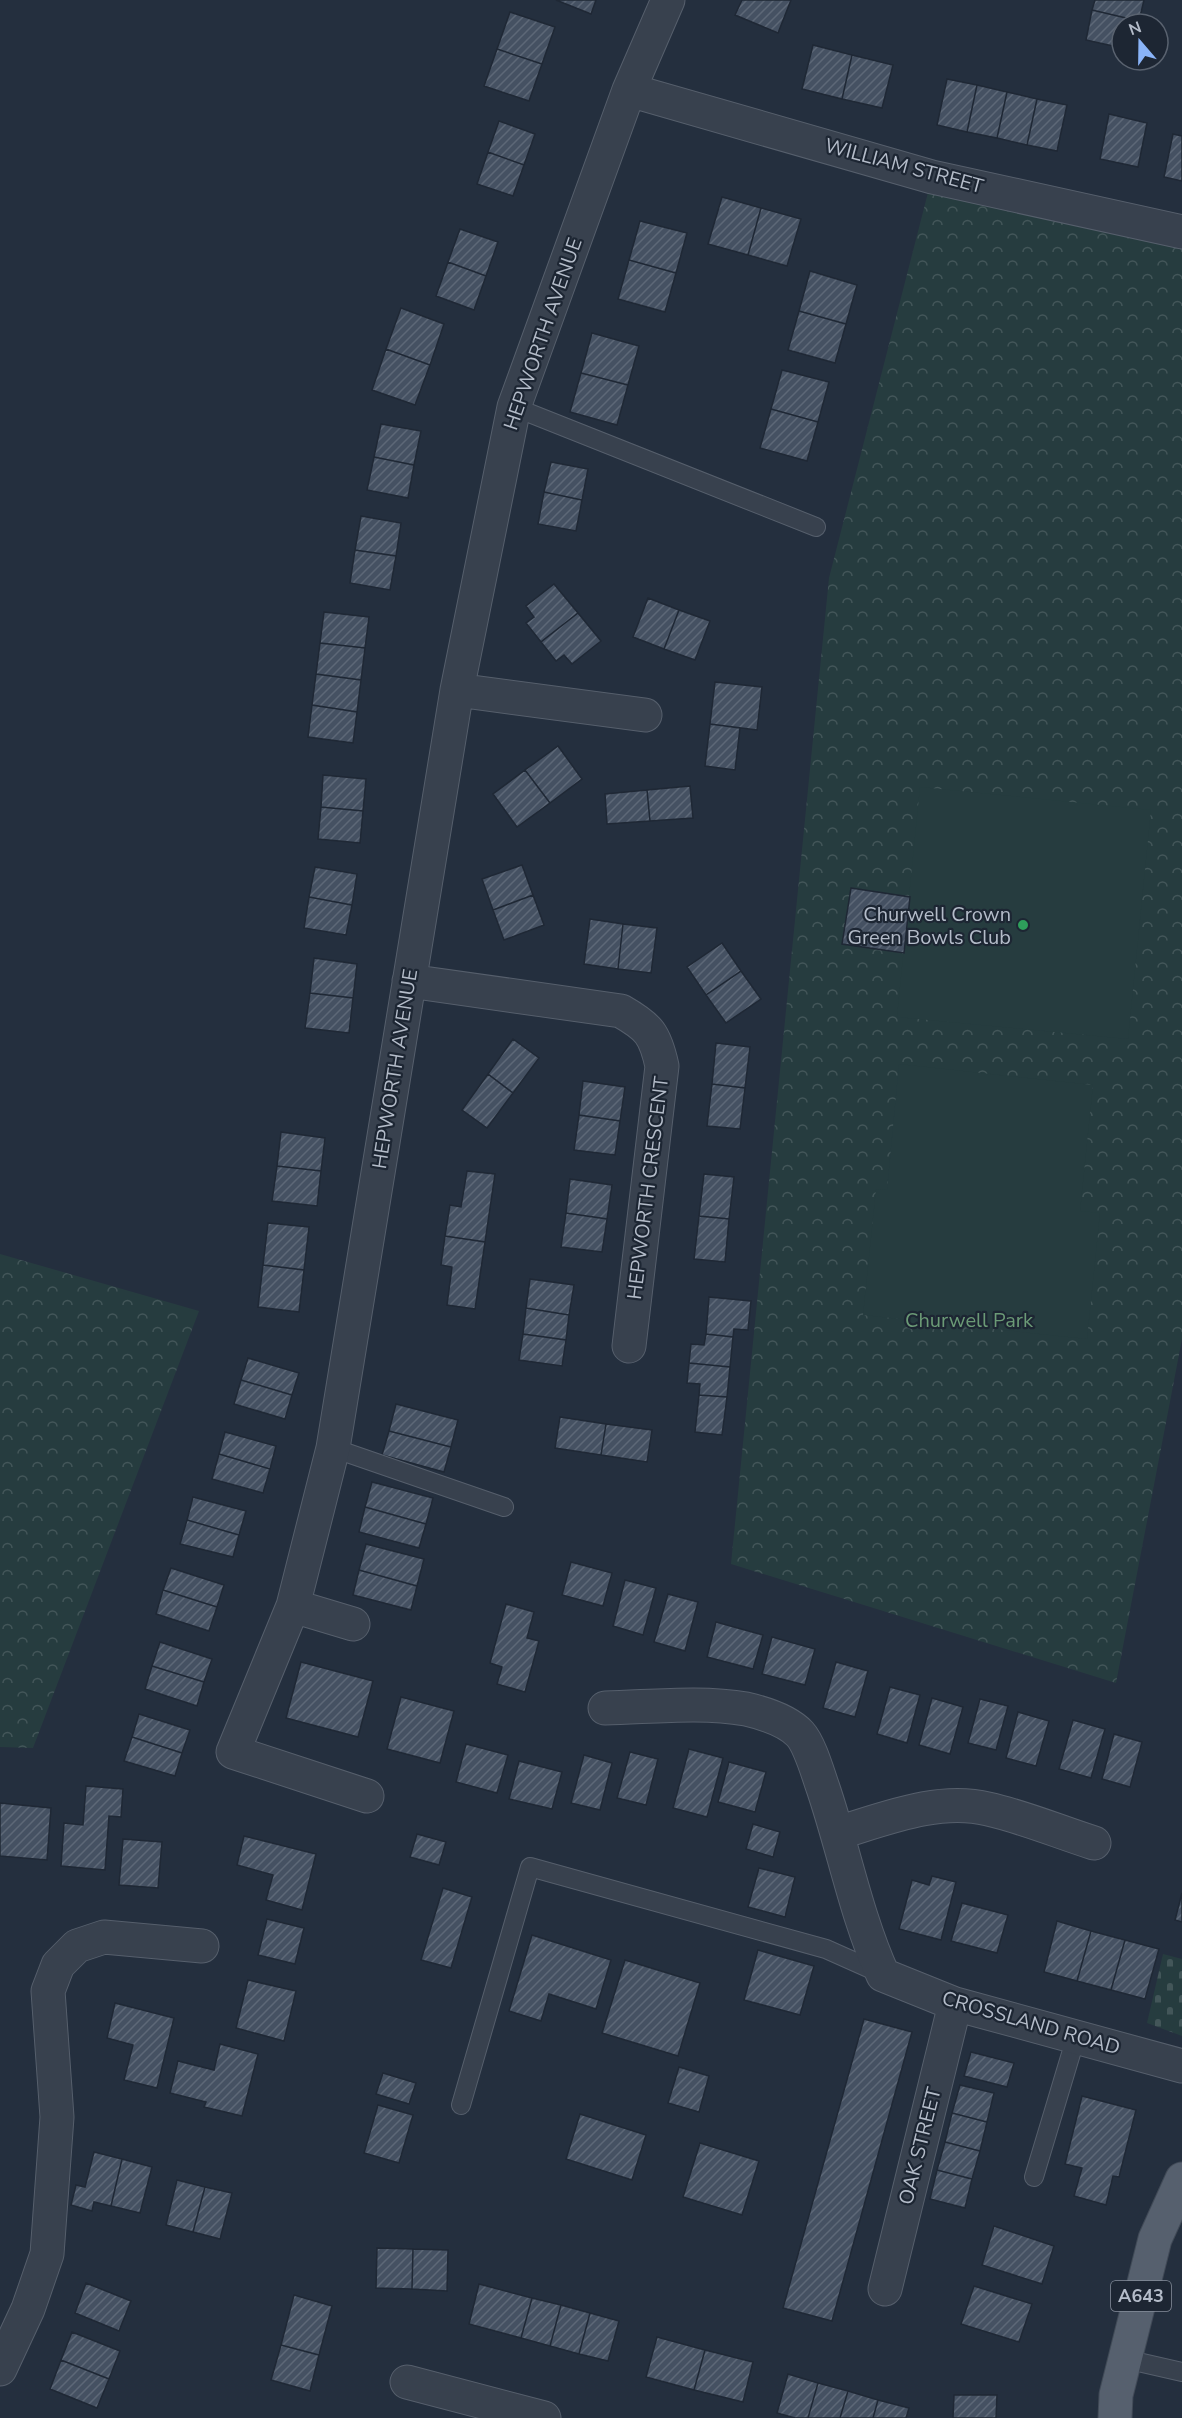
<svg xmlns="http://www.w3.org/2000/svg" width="1182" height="2418" viewBox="0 0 1182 2418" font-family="'Nunito Sans',sans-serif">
  <defs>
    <pattern id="forest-crowns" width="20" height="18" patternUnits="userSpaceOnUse" patternTransform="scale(1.5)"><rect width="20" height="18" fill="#263c3f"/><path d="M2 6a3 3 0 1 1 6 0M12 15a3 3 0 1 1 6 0" fill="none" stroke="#435659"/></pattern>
    <pattern id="cemetery-stones" width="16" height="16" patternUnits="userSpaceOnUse" patternTransform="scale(1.5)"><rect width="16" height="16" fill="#263c3f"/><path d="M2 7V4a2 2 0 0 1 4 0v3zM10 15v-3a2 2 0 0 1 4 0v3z" fill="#435659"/></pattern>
    <pattern id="building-hatch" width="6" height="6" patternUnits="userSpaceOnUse" patternTransform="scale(1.5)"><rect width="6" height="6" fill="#455162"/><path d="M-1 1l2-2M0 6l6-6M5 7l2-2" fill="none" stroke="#5d6877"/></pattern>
  </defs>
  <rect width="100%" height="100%" fill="#242f3e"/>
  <!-- forest -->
  <path fill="url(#forest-crowns)" d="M932,177L1182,232V1339L1116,1683L731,1564L829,578Z
    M0,1254L199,1311L33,1748L0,1747Z"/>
  <!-- cemetery -->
  <path fill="url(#cemetery-stones)" d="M1163,1954L1182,1959V2036L1147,2023Z"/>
  <!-- pitch -->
  <path fill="#263c3f" d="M920,787L1151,810L1128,1039L897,1017Z
    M899,1064L1093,1085L1080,1211L1100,1213L1087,1339L863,1315L876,1189L887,1190Z"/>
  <!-- building -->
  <path fill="url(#building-hatch)" stroke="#1f2835" stroke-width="1.5" d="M556,0H596L591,14Z
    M742,0H791L778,33L735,15Z
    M1095,0H1144L1139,21L1092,10Z
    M1092,10L1139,21L1138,24H1122V48L1086,40Z
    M510,12L555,27L542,64L497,49Z
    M813,45L852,55L842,99L802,89Z
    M497,49L542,64L529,101L484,86Z
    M852,55L893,65L882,108L842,99Z
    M947,79L977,85L967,132L937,125Z
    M977,85L1007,92L997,138L967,132Z
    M1007,92L1037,99L1027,145L997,138Z
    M1037,99L1067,105L1057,151L1027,145Z
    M1109,114L1147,123L1138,167L1100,159Z
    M499,121L535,134L524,165L488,152Z
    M1173,134L1182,136V181L1164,177Z
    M488,152L524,165L513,196L477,184Z
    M722,197L761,208L748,255L708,244Z
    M761,208L801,219L787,266L748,255Z
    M640,221L687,233L676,273L629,260Z
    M460,229L498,242L486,276L448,262Z
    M629,260L676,273L665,312L618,299Z
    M448,262L486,276L474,310L436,296Z
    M810,271L857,285L846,324L799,311Z
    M401,308L444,324L430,365L386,349Z
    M799,311L846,324L835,363L788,350Z
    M592,333L639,346L628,385L581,373Z
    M386,349L430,365L415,405L372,390Z
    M782,370L829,382L818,422L771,409Z
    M581,373L628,385L617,425L570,412Z
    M771,409L818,422L807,461L760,448Z
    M381,424L421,431L414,465L374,457Z
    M374,457L414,465L408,498L367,490Z
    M551,462L588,469L582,500L544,492Z
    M544,492L582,500L576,531L538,524Z
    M361,516L401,523L396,556L355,550Z
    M355,550L396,556L390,590L350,583Z
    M554,584L578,613L541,642L526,623L534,617L526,606Z
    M648,598L679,610L664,649L633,637Z
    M679,610L710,621L695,660L664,649Z
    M324,612L369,617L365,648L320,643Z
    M578,613L601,641L572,664L564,655L556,661L541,642Z
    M320,643L365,648L361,680L316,674Z
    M316,674L361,680L357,712L312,705Z
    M715,682L762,687L757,730L710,724Z
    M312,705L357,712L353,743L308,737Z
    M710,724L740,728L735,770L705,766Z
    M558,746L582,779L550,803L525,770Z
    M525,770L550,803L517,827L493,794Z
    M323,775L366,779L363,811L321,807Z
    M690,786L693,818L650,821L647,790Z
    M647,790L650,821L607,824L605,794Z
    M321,807L363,811L360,843L318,839Z
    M522,865L533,895L493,910L482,879Z
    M315,867L357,874L352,905L309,897Z
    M851,888L910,897L904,953L842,944Z
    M533,895L544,925L504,940L493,910Z
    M309,897L352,905L346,935L304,928Z
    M590,919L623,924L618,969L584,964Z
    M623,924L657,928L651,973L618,969Z
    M722,943L741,971L706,995L687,967Z
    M314,958L357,964L353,998L310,993Z
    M741,971L761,999L726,1023L706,995Z
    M310,993L353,998L349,1033L305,1028Z
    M513,1039L539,1058L513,1093L488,1074Z
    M716,1043L750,1047L745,1088L712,1084Z
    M488,1074L513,1093L487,1128L462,1110Z
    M583,1081L625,1087L620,1121L579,1115Z
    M712,1084L745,1088L740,1129L707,1126Z
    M579,1115L620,1121L615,1155L574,1150Z
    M281,1132L325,1138L321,1171L277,1166Z
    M277,1166L321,1171L317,1206L272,1201Z
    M467,1171L495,1174L485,1242L445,1236L450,1205L461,1207Z
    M704,1174L734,1177L729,1219L699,1216Z
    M570,1179L612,1185L607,1219L566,1213Z
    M566,1213L607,1219L602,1252L561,1247Z
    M699,1216L729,1219L725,1262L694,1259Z
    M268,1223L309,1227L304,1270L263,1265Z
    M445,1236L485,1242L475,1309L447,1305L452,1267L441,1265Z
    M263,1265L304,1270L299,1312L258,1307Z
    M530,1279L574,1285L569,1315L526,1308Z
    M709,1297L751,1301L748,1330L734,1329L733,1337L706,1334Z
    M526,1308L569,1315L566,1340L523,1334Z
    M523,1334L566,1340L562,1366L519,1360Z
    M706,1334L733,1337L730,1367L689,1363L691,1344L704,1345Z
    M248,1358L299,1373L292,1395L241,1380Z
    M689,1363L730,1367L727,1397L699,1395L700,1384L687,1383Z
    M241,1380L292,1395L285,1419L234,1404Z
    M699,1395L727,1397L722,1435L695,1432Z
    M396,1404L458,1420L451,1447L389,1431Z
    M560,1417L606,1424L601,1455L555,1448Z
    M606,1424L652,1430L647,1462L601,1455Z
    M389,1431L451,1447L444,1472L382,1455Z
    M225,1432L276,1446L270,1469L219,1454Z
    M219,1454L270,1469L263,1493L212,1479Z
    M372,1482L433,1498L426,1524L365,1507Z
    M193,1497L246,1511L239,1535L187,1520Z
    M365,1507L426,1524L419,1548L359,1532Z
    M187,1520L239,1535L233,1557L180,1544Z
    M366,1544L424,1559L417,1586L359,1570Z
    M571,1562L612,1573L603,1606L562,1595Z
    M171,1568L224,1585L217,1607L163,1590Z
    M359,1570L417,1586L411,1610L353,1595Z
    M625,1580L656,1588L643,1635L613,1626Z
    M163,1590L217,1607L209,1631L156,1614Z
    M668,1594L698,1602L685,1651L654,1642Z
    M506,1604L534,1612L527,1638L539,1641L525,1692L497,1684L502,1667L490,1663Z
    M716,1622L763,1635L753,1669L707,1657Z
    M772,1637L815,1649L805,1685L762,1674Z
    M160,1642L212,1659L204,1682L152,1666Z
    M301,1662L373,1681L358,1737L286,1718Z
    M836,1662L868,1671L855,1717L823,1708Z
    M152,1666L204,1682L197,1706L145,1689Z
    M890,1687L920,1695L907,1743L877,1734Z
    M401,1697L454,1711L440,1763L387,1749Z
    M932,1698L963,1707L950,1754L919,1745Z
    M980,1699L1008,1706L996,1750L968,1743Z
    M1018,1712L1049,1721L1036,1766L1006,1758Z
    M139,1714L190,1730L182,1753L132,1737Z
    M1073,1720L1105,1729L1091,1778L1059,1769Z
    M1114,1734L1142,1742L1130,1787L1102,1779Z
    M132,1737L182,1753L175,1776L124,1761Z
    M466,1744L508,1755L497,1793L456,1782Z
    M689,1749L723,1758L707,1817L673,1808Z
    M630,1752L658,1759L646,1805L617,1798Z
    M584,1755L612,1763L600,1810L571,1803Z
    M519,1761L562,1772L552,1809L509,1799Z
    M729,1762L766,1772L755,1812L718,1802Z
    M86,1786L123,1789L121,1817L109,1816L105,1870L61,1866L64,1823L83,1825Z
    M0,1803L51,1808L47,1860L0,1856Z
    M753,1824L780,1832L773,1857L746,1849Z
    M417,1834L446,1842L439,1865L410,1857Z
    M244,1836L316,1854L302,1910L266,1900L273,1875L237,1865Z
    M123,1839L162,1842L158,1888L119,1885Z
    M759,1868L795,1877L785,1917L748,1907Z
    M932,1876L956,1882L941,1940L899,1929L912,1880L929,1885Z
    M443,1888L472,1897L451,1968L421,1960Z
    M1182,1893V1922L1175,1920Z
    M962,1903L1008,1915L997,1953L951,1941Z
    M267,1919L304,1928L295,1964L258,1955Z
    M1057,1921L1091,1931L1077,1981L1044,1972Z
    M1091,1931L1125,1940L1111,1990L1077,1981Z
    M532,1935L611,1960L596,2009L549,1994L541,2021L509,2011Z
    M1125,1940L1159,1949L1145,1999L1111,1990Z
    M758,1950L814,1966L800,2015L744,2000Z
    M625,1960L700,1983L678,2056L602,2033Z
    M248,1980L296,1991L284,2041L236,2028Z
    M115,2003L174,2018L157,2088L124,2080L133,2045L107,2038Z
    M864,2019L912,2032L832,2321L783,2308Z
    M220,2044L258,2054L242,2116L204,2107L206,2102L170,2093L178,2061L214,2070Z
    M971,2052L1014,2063L1007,2087L964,2076Z
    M679,2067L709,2076L699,2112L668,2103Z
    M383,2073L416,2083L409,2104L376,2094Z
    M960,2085L994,2093L987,2122L952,2113Z
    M1082,2096L1136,2110L1119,2177L1113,2176L1106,2205L1074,2196L1082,2168L1065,2164Z
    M378,2105L413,2115L399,2163L364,2153Z
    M952,2113L987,2122L980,2151L945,2142Z
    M580,2114L646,2135L632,2180L566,2159Z
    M945,2142L980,2151L972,2179L937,2170Z
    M700,2143L759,2161L742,2215L683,2197Z
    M94,2152L122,2159L111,2206L94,2202L92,2211L71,2205L76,2185L85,2187Z
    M122,2159L152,2167L140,2213L111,2206Z
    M937,2170L972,2179L965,2208L930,2199Z
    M177,2180L205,2187L193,2232L166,2225Z
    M205,2187L232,2193L220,2239L193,2232Z
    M994,2226L1054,2246L1042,2284L982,2265Z
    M377,2248L413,2249L412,2289L376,2288Z
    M413,2249L448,2250L447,2291L412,2289Z
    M86,2283L131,2301L119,2331L75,2313Z
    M479,2284L532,2298L521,2338L469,2324Z
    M974,2286L1032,2304L1019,2342L961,2324Z
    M294,2295L332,2306L319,2355L281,2345Z
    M532,2298L561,2305L550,2346L521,2338Z
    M561,2305L590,2313L579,2354L550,2346Z
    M590,2313L619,2321L608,2361L579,2354Z
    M72,2332L120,2351L109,2379L61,2360Z
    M657,2337L705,2350L694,2390L646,2377Z
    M281,2345L319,2355L310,2391L271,2380Z
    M705,2350L753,2362L743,2402L694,2390Z
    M61,2360L109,2379L97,2408L50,2389Z
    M788,2374L818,2383L808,2418H795L777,2413Z
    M818,2383L848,2391L840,2418H808Z
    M848,2391L878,2400L873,2418H840Z
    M954,2395H997L996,2418H953Z
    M878,2400L909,2408L906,2418H873Z"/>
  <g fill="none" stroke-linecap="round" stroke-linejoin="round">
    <!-- lane casing -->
    <g stroke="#565f6c" stroke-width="20">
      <path id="lane" d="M514,407L816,527
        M333,1448L504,1507
        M461,2105L530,1867L826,1949L882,1974
        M1034,2177L1076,2037
        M1125,2359L1182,2372"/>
    </g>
    <!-- street casing -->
    <g stroke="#565f6c" stroke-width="35">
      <path id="street" d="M629,90L932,177L1182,232
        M457,690L645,715
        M409,981L621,1011C649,1027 655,1034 662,1066L629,1346
        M293,1606L353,1624
        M605,1708C651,1707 701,1701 746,1709C763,1713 788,1721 800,1734C810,1745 818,1774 823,1788C844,1850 856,1915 883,1975L955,2004L1182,2066
        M367,1796L233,1752L293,1606L333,1448L457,690L514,407L629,90L668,0
        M838,1833C885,1819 938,1797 988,1809C1024,1817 1059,1832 1094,1843
        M885,2289L955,2004
        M0,2369L28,2309L47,2254L57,2117L48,1991L58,1965L77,1946L104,1937L202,1946
        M407,2382L544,2418"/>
    </g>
    <!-- primary casing -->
    <g stroke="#414a57" stroke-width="35">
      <path id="primary" d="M1115,2418L1116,2395L1155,2239L1182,2179"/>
    </g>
    <!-- lane -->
    <use href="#lane" stroke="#38414e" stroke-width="18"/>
    <!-- street -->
    <use href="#street" stroke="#38414e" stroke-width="33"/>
    <!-- primary -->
    <use href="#primary" stroke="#56606e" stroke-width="33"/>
  </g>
  <!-- markers -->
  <circle fill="#2e9e5b" stroke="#1d2633" stroke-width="2" cx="1023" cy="925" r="6"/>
  <g text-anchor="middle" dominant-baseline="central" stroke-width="4.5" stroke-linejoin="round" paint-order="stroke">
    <!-- shield labels -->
    <rect fill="#1d2633" stroke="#878f9c" stroke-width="1.5" x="1111" y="2281" width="60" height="30" rx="4.5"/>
    <g font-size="18" font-weight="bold" fill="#b4bcc9">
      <text x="1141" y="2296">A643</text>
    </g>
    <!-- street labels -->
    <g font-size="20" fill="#b4bcc9" stroke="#1d2633">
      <text transform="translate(904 166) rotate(15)">WILLIAM STREET</text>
      <text transform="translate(543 334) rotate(-71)">HEPWORTH AVENUE</text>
      <text transform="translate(395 1069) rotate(-81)">HEPWORTH AVENUE</text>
      <text transform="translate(648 1188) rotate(-83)">HEPWORTH CRESCENT</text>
      <text transform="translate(1031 2023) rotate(16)">CROSSLAND ROAD</text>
      <text transform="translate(920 2146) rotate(-76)">OAK STREET</text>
    </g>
    <!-- poi labels -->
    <g font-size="20" fill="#b4bcc9" stroke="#1d2633" text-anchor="end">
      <text x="1011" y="914">Churwell Crown<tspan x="1011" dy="23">Green Bowls Club</tspan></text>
    </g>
    <!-- park labels -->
    <g font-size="20" fill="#6b9a76" stroke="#1d2633">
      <text x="969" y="1320">Churwell Park</text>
    </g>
  </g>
  <!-- north arrow -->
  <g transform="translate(1140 42) rotate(340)"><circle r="28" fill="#1d2633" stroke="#59626f" stroke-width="1.5"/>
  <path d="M0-4.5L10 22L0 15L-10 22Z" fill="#8ab4f8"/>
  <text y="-9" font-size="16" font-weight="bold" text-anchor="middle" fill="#b4bcc9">N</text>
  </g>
</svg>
